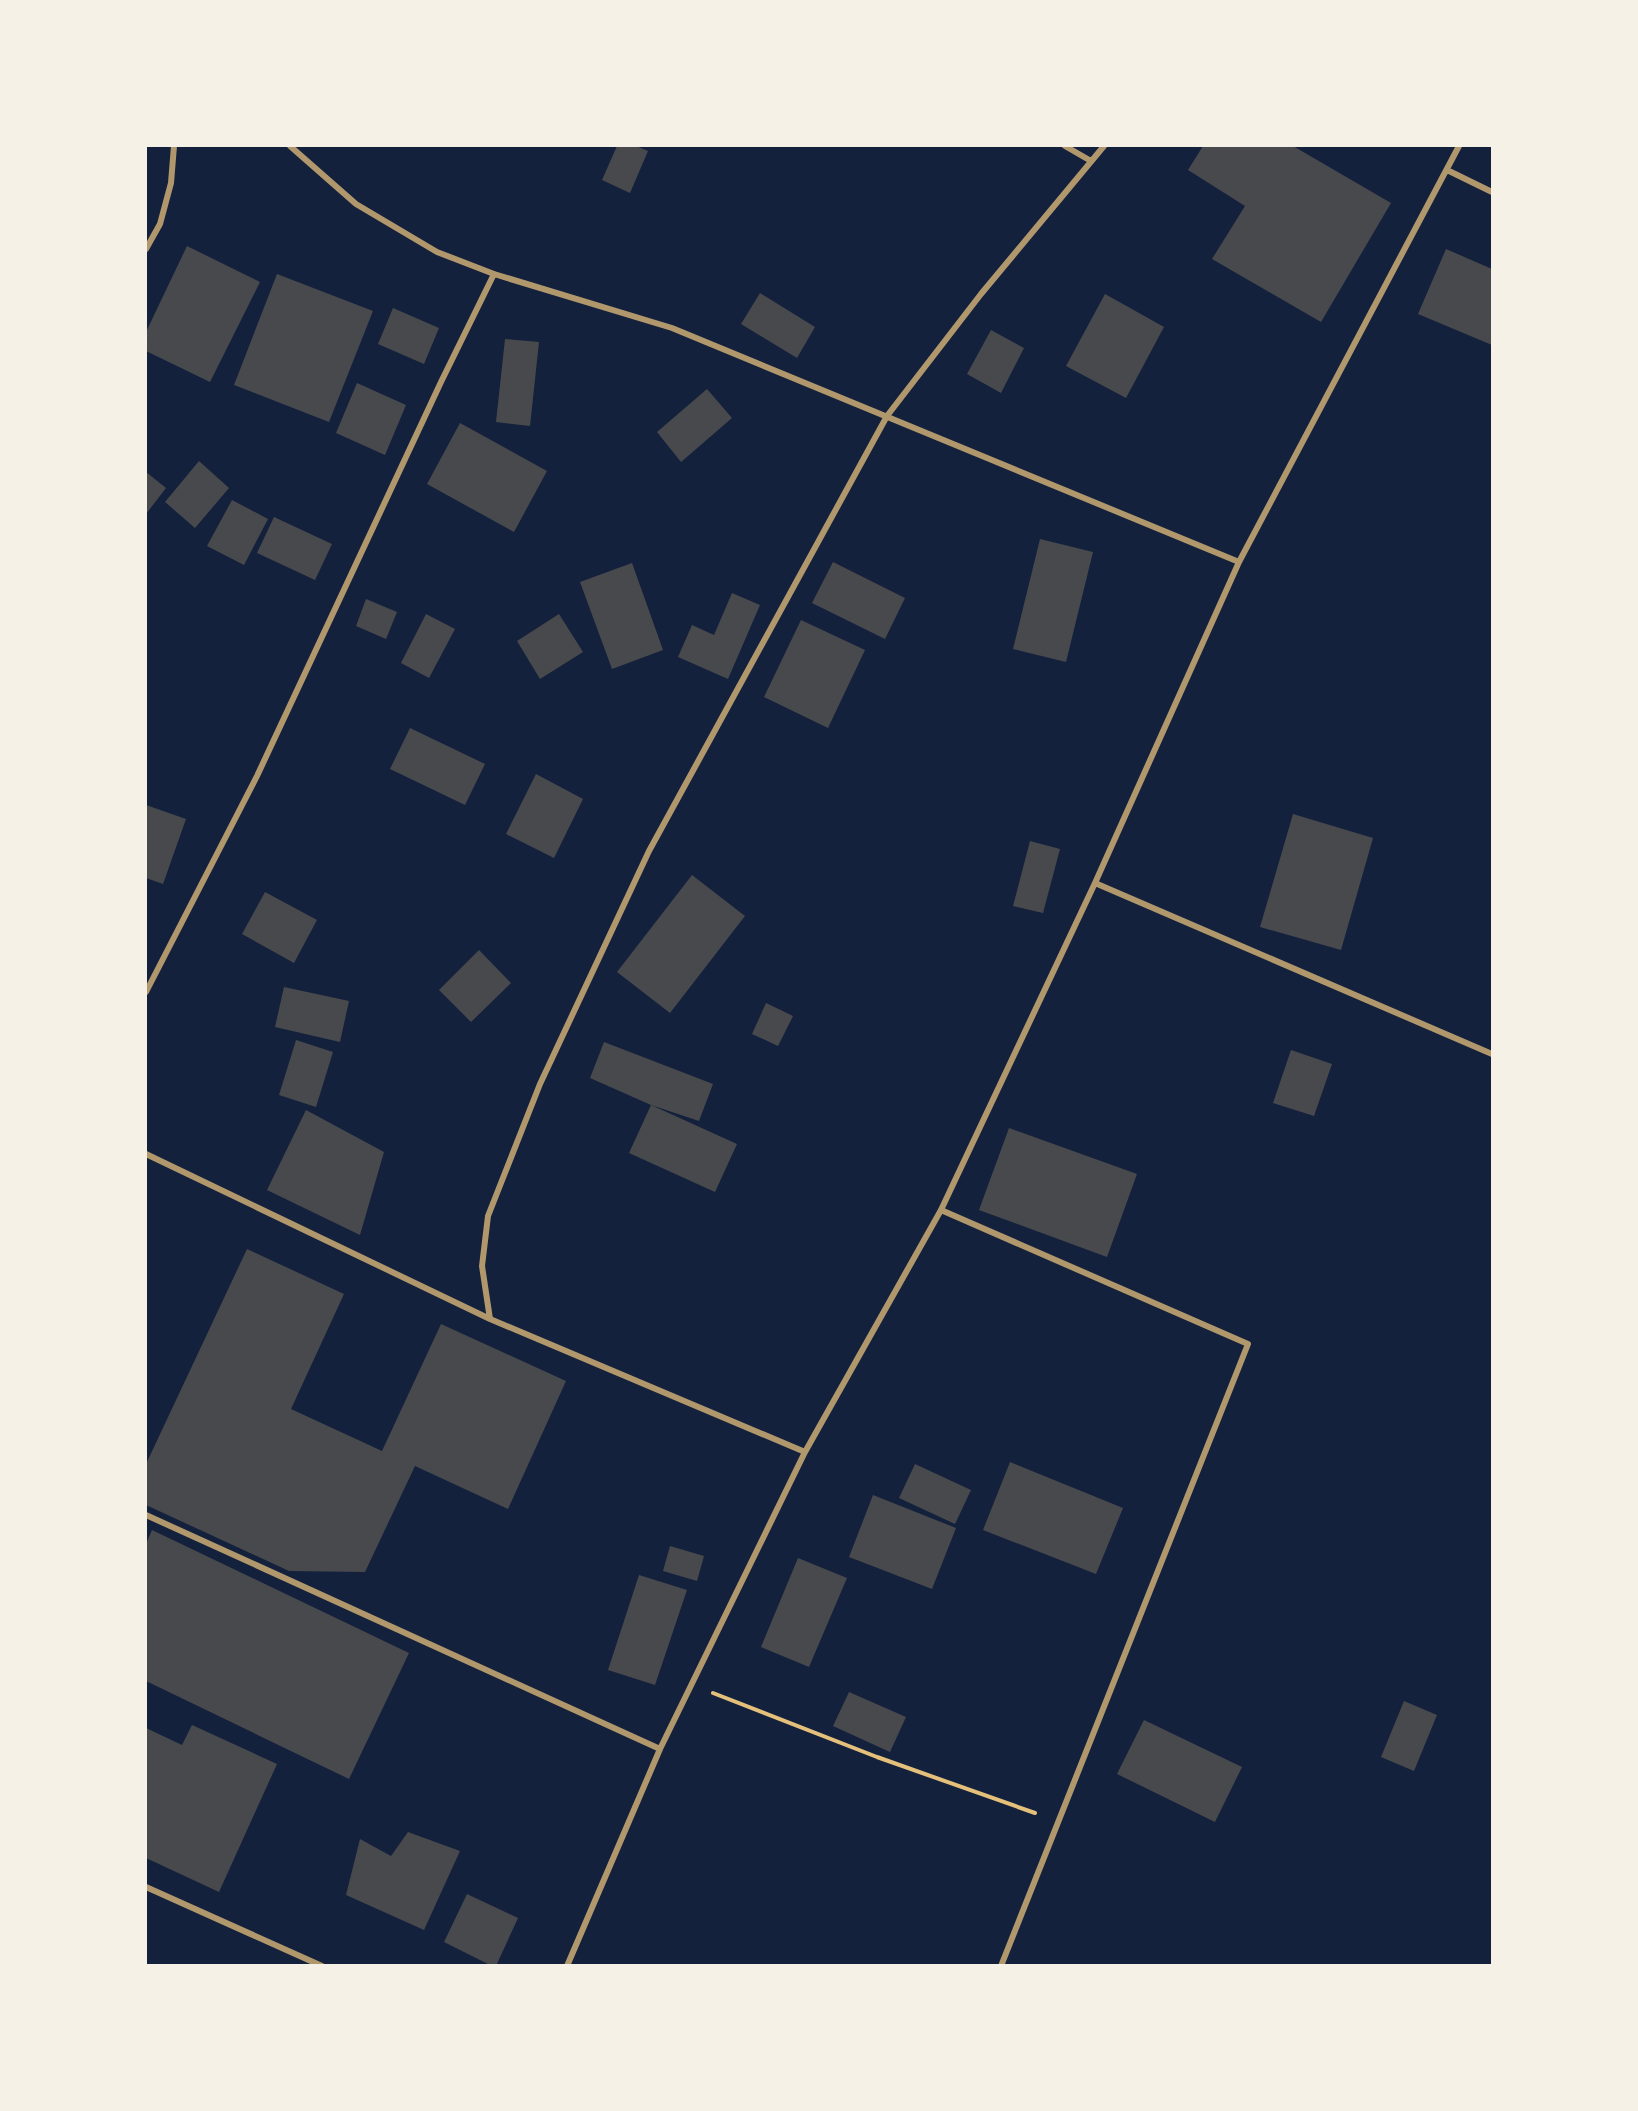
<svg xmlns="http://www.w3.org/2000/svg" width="1638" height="2111" viewBox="0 0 1638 2111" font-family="Rubik,sans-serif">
  <rect width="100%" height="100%" fill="#14213d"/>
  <!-- building -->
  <path fill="#48494c" d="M617,146H636L648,151L630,193L602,180Z
    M1203,146H1293L1391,203L1321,322L1212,259L1245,206L1188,170Z
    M187,246L260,282L210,382L146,351V332Z
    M1446,249L1492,269V345L1418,314Z
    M277,274L373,311L329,422L234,385Z
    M760,293L815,327L797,358L741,324Z
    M1105,294L1164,327L1126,398L1066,366Z
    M393,308L439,328L424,364L378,344Z
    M991,330L1024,348L1001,393L967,374Z
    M505,339L539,342L530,426L496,422Z
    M357,383L406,405L385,455L336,433Z
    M707,389L732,418L681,462L657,432Z
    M460,423L547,471L514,532L427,484Z
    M199,461L229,488L195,528L165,502Z
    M146,472L166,488L146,514Z
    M232,500L268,519L244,565L207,546Z
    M274,517L332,544L315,580L257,553Z
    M1040,539L1093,552L1066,662L1013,649Z
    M833,562L905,598L885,639L812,603Z
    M632,563L663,650L612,669L580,582Z
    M732,593L760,605L728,679L678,657L692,625L714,635Z
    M366,599L397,612L386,639L356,626Z
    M426,614L455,629L429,678L401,663Z
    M559,614L583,652L540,679L517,641Z
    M801,620L865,650L828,728L764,697Z
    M410,728L485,764L465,805L390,769Z
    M536,774L583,799L554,858L506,834Z
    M146,805L186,819L163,884L146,878Z
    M1293,814L1373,838L1341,950L1260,927Z
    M1030,841L1060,849L1043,913L1013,906Z
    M692,875L745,916L670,1013L617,972Z
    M265,892L317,920L294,963L242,934Z
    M479,950L511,983L471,1022L439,990Z
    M284,987L349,1001L340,1042L275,1027Z
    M766,1003L793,1016L778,1046L752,1034Z
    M296,1040L333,1052L316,1107L279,1095Z
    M604,1042L713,1084L699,1121L651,1105L737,1144L715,1192L629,1153L651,1105L590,1078Z
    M1291,1050L1332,1064L1314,1116L1273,1103Z
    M306,1110L384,1152L360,1235L267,1190Z
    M1009,1128L1137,1174L1107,1257L979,1210Z
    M247,1249L344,1294L291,1409L382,1451L441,1324L566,1381L508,1509L415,1466L365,1572L289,1571L146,1505V1464Z
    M1010,1462L1123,1508L1096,1574L983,1530Z
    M915,1464L971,1490L955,1524L899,1498Z
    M873,1495L956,1528L932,1589L849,1557Z
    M152,1530L409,1653L349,1779L146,1681V1544Z
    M670,1546L704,1556L697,1581L663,1571Z
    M798,1558L847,1578L809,1667L761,1647Z
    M639,1575L687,1590L655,1685L608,1670Z
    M849,1692L906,1717L890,1752L833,1726Z
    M1404,1701L1437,1715L1414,1771L1381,1757Z
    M1144,1720L1242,1767L1215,1822L1117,1774Z
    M192,1725L277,1764L219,1892L146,1858V1728L182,1745Z
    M408,1832L460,1851L424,1930L346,1895L360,1839L391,1856Z
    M467,1894L518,1918L496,1966H492L444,1942Z"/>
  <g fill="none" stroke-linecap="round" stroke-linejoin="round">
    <!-- path -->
    <path stroke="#e5c07b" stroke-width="4" d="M713,1693L877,1757L1035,1813"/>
    <!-- minor -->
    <path stroke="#b1986c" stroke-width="6" d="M290,146L356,204L437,252L494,274L672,328L1239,562
      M1065,146L1091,161
      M1447,170L1492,192
      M146,249L160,224L171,183L174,146
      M1095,883L1492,1054
      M146,992L257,776L441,382L494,274
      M146,1154L490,1319L805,1452
      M941,1210L1248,1344L1001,1966
      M490,1319L482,1266L488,1216L540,1084L649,851L887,416L981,294L1104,146
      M146,1515L660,1749
      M146,1887L322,1966
      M567,1966L660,1749L805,1452L941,1210L1095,883L1239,562L1459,146"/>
  </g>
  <!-- border -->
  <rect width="1638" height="2111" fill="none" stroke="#f6f1e7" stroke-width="294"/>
</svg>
